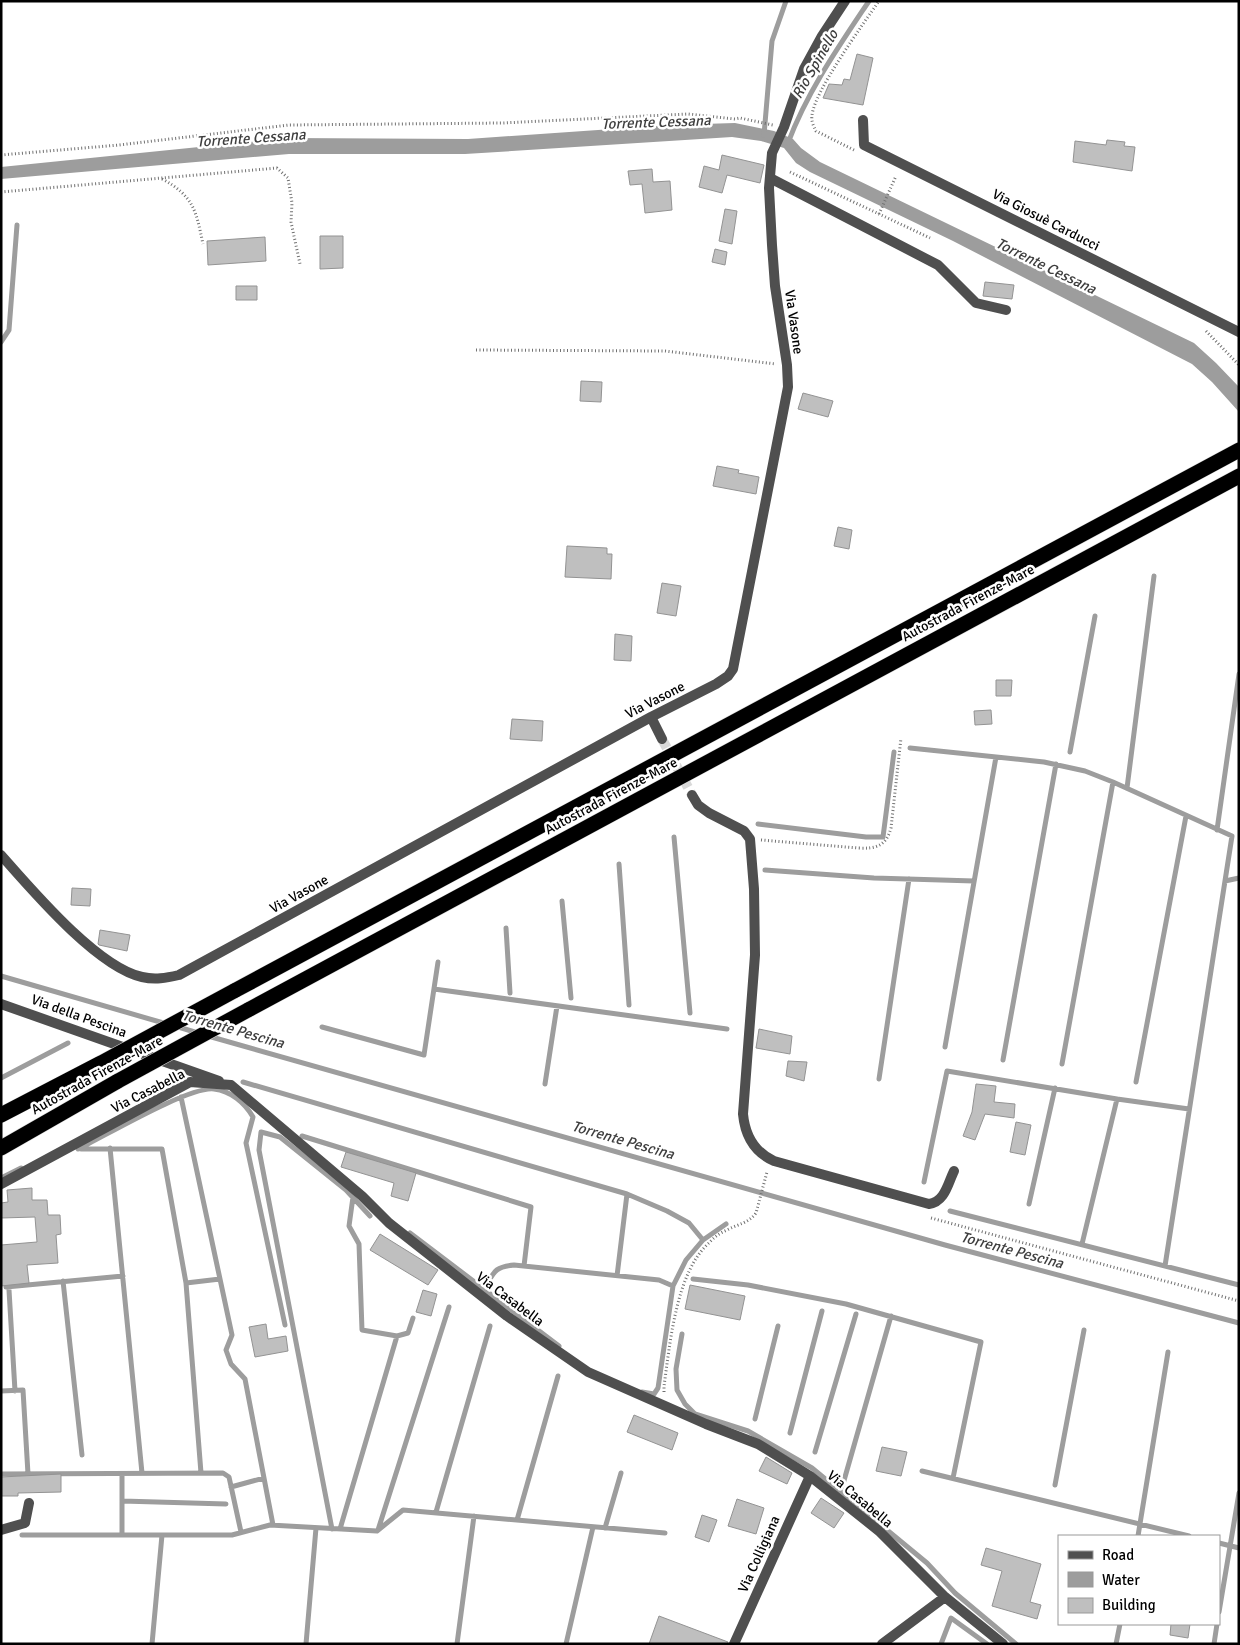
<svg xmlns="http://www.w3.org/2000/svg" width="1240" height="1645" viewBox="0 0 1240 1645" font-family="Signika,sans-serif">
  <rect width="100%" height="100%" fill="#fff"/>
  <!-- water -->
  <path fill="#9d9d9d" d="M735,123L774,131L793,139L801,148L820,162L1194,343L1216,363L1239,387V412L1212,382L1192,364L953,241L810,172L796,163L784,148L761,141L732,137L465,154H289L1,179V167L288,138L468,139L670,125Z"/>
  <g fill="none" stroke-linecap="round" stroke-linejoin="round">
    <!-- stream -->
    <path stroke="#9d9d9d" stroke-width="5" d="M764,135L772,41L786,1
      M788,143C807,92 839,46 869,1
      M1,342L9,330L17,225
      M910,748L1044,762L1085,771L1113,782L1232,836L1165,1266
      M1070,752L1095,616
      M1127,788L1154,576
      M758,824L866,837H883L894,752
      M1217,830L1239,674
      M674,837L690,1013
      M619,864L629,1005
      M765,870L874,878L974,881
      M1225,881L1239,878
      M562,901L571,998
      M506,928L510,993
      M1,976L167,1024
      M434,989L727,1029
      M175,1026L198,1033
      M322,1027L424,1055L438,962
      M208,1036L945,1245L1239,1323
      M945,1047L996,757
      M1003,1060L1056,764
      M1062,1064L1113,782
      M1,1078L68,1043
      M879,1079L909,879
      M243,1082L627,1194L667,1211L689,1223L703,1240
      M1136,1082L1186,816
      M545,1084L557,1006
      M181,1097L232,1335L226,1350L231,1364L245,1379L264,1478
      M302,1136L531,1207L524,1266
      M110,1148L142,1473
      M78,1149C105,1136 189,1086 214,1089C231,1091 245,1103 253,1117L246,1143L285,1325
      M81,1149H162L186,1283L201,1473
      M1,1178L21,1168
      M924,1182L947,1071L1117,1099L1189,1109
      M353,1197L349,1226L359,1244L362,1330L397,1336L408,1333L413,1318
      M1029,1204L1055,1088
      M950,1211L1239,1285
      M410,1233L559,1346
      M1082,1244L1117,1099
      M617,1276L627,1194
      M693,1279L748,1285L846,1304L981,1342L953,1478
      M63,1281L82,1455
      M186,1283L220,1279
      M6,1287L123,1276
      M484,1289C494,1273 493,1267 514,1265L659,1280L673,1286
      M9,1290L15,1391
      M682,1334L676,1369L677,1390L685,1404L695,1414L748,1431L812,1468L927,1563L955,1593L1016,1644
      M1,1391L23,1390L28,1474
      M642,1392L654,1394L658,1388L673,1286L686,1260L703,1240L726,1224
      M755,1419L778,1326
      M790,1433L822,1311
      M815,1452L856,1314
      M922,1471L1189,1536
      M1,1474L223,1473L229,1477L241,1532
      M1055,1485L1084,1330
      M231,1487L264,1478L273,1525
      M841,1491L891,1316
      M122,1501L226,1504
      M436,1512L490,1326
      M517,1520L558,1376
      M605,1528L621,1473
      M332,1529L259,1150L261,1132L280,1137L346,1190L370,1216
      M340,1529L397,1336
      M378,1530L449,1307
      M22,1535H232L270,1525L377,1531L403,1510L665,1533
      M122,1535V1474
      M1138,1536L1168,1352
      M1219,1543L1239,1548
      M1219,1612L1239,1493
      M152,1644L162,1535
      M306,1644L316,1528
      M457,1644L474,1516
      M566,1644L593,1527
      M941,1644L951,1618L987,1644
      M1116,1644L1120,1624
      M1214,1644L1217,1624"/>
  </g>
  <!-- building -->
  <path fill="#bfbfbf" stroke="#939393" d="M857,54L873,58L863,105L823,98L829,84L842,85L844,79L850,80Z
    M1107,140L1125,142L1124,146L1135,147L1132,171L1073,162L1075,141L1106,145Z
    M722,155L764,165L760,183L727,175L722,193L699,187L704,166L719,170Z
    M652,169L653,182L670,181L672,210L645,213L642,184L630,185L628,171Z
    M725,209L737,211L732,244L719,241Z
    M320,236H343V268L320,269Z
    M265,237L266,261L208,265L207,241Z
    M715,249L727,252L725,265L712,262Z
    M985,282L1014,285L1012,299L983,296Z
    M236,286H257V300H236Z
    M581,381L602,382L601,402L580,401Z
    M803,393L833,401L828,417L798,409Z
    M717,466L739,470L738,473L759,477L756,494L713,486Z
    M838,527L852,530L849,549L834,546Z
    M567,546L607,548V554H612L611,579L565,577Z
    M662,583L681,586L676,616L657,613Z
    M615,634L632,636L631,661L614,660Z
    M996,680H1012L1011,696H996Z
    M991,710L992,724L975,725L974,711Z
    M512,719L543,721L542,741L510,739Z
    M72,888L91,889L90,906L71,905Z
    M100,930L130,935L127,951L99,945L98,944Z
    M759,1029L792,1036L790,1054L756,1048Z
    M788,1061L807,1062L804,1081L786,1076Z
    M976,1084L996,1086L994,1102L1015,1104L1014,1118L985,1114L975,1140L963,1136L972,1112Z
    M1016,1122L1031,1125L1025,1155L1010,1152Z
    M346,1152L416,1173L408,1201L391,1196L394,1183L341,1167Z
    M32,1188V1200H47L48,1215H60L61,1234L56,1235L58,1263L27,1265L29,1283L1,1286V1245L37,1242L35,1217L1,1218V1203L8,1202L7,1190Z
    M380,1234L438,1270L428,1285L370,1250Z
    M690,1285L745,1296L740,1320L685,1309Z
    M423,1290L437,1294L431,1316L416,1312Z
    M266,1324L268,1339L286,1336L288,1351L255,1357L249,1327Z
    M634,1415L678,1433L672,1450L627,1432Z
    M882,1447L907,1452L901,1476L876,1471Z
    M766,1457L792,1473L787,1484L759,1471Z
    M61,1474V1492L18,1493V1496H1V1477Z
    M821,1498L844,1513L834,1528L811,1513Z
    M737,1499L764,1508L756,1534L728,1526Z
    M702,1515L717,1520L709,1542L695,1537Z
    M986,1548L1041,1564L1030,1602L1041,1605L1037,1619L992,1606L1002,1571L981,1565Z
    M659,1616L728,1642L727,1644H649Z
    M1171,1624H1190L1188,1638L1170,1635Z"/>
  <g fill="none" stroke-linecap="round" stroke-linejoin="round">
    <!-- minor-tunnel -->
    <path stroke="#d9d9d9" stroke-width="10" stroke-dasharray="10 5" stroke-linecap="butt" d="M662,739L692,795"/>
    <!-- motorway casing -->
    <g stroke="#dbdbdb" stroke-width="16">
      <path id="motorway" d="M234,991L1239,450
        M248,1010L1239,476
        M1,1115L101,1063
        M1,1148L118,1081"/>
    </g>
    <!-- path -->
    <path stroke="#717171" stroke-width="3" stroke-dasharray="1 2.5" stroke-linecap="butt" d="M854,150L816,131C814,127 811,121 812,116C813,93 864,23 879,1
      M1,155L119,145L289,125L502,123L688,114L735,119L740,118L773,125
      M790,172L930,238
      M162,179C194,196 196,211 203,244
      M1,192L277,168L288,178L292,203L291,222L300,264
      M879,214L896,176
      M1206,331L1239,365
      M476,350L665,351L776,364
      M761,840L858,848C876,849 886,846 891,828L901,738
      M931,1218L1239,1301
      M664,1392V1386C670,1344 676,1272 709,1243C714,1237 720,1233 727,1230C738,1224 749,1223 756,1213L767,1172"/>
    <!-- service -->
    <path stroke="#4f4f4f" stroke-width="10" d="M770,178L938,265L976,303L1006,310
      M1,1530L25,1523L29,1503"/>
    <!-- minor -->
    <path stroke="#4f4f4f" stroke-width="10" d="M863,120L864,145L1239,332
      M651,717L662,739
      M692,795L698,805L709,813L744,831L750,839L754,889L755,955L743,1114C745,1135 754,1152 774,1161L929,1204C945,1202 948,1183 954,1171
      M1,855C32,890 97,967 142,977C155,980 166,978 179,975L651,717L716,684L728,676L733,669L788,387L787,365L775,286L772,245L769,188L772,153L784,127L804,69L822,36L845,1
      M1,1004L219,1081
      M1,1184L190,1082L231,1085L362,1196L389,1223L507,1316L588,1372L706,1424L758,1444L810,1476L879,1531L945,1597L1003,1644
      M734,1644L810,1476
      M882,1644L945,1597"/>
    <!-- motorway -->
    <use href="#motorway" stroke="#000" stroke-width="15"/>
    <!-- motorway-bridge casing -->
    <g stroke="#dbdbdb" stroke-width="16" stroke-linecap="butt">
      <path id="motorway-bridge" d="M101,1063L234,991
        M118,1081L248,1010"/>
    </g>
    <!-- motorway-bridge -->
    <use href="#motorway-bridge" stroke="#000" stroke-width="15"/>
  </g>
  <g text-anchor="middle" dominant-baseline="central" stroke-width="5" stroke-linejoin="round" paint-order="stroke">
    <!-- street labels -->
    <g font-size="14" fill="#000" stroke="#fff">
      <text transform="translate(1046 220) rotate(27)">Via Giosuè Carducci</text>
      <text transform="translate(794 322) rotate(82)">Via Vasone</text>
      <text transform="translate(968 603) rotate(-28)">Autostrada Firenze-Mare</text>
      <text transform="translate(655 700) rotate(-27)">Via Vasone</text>
      <text transform="translate(611 796) rotate(-28)">Autostrada Firenze-Mare</text>
      <text transform="translate(299 894) rotate(-29)">Via Vasone</text>
      <text transform="translate(79 1016) rotate(20)">Via della Pescina</text>
      <text transform="translate(97 1075) rotate(-29)">Autostrada Firenze-Mare</text>
      <text transform="translate(148 1091) rotate(-27)">Via Casabella</text>
      <text transform="translate(510 1299) rotate(37)">Via Casabella</text>
      <text transform="translate(860 1499) rotate(40)">Via Casabella</text>
      <text transform="translate(759 1554) rotate(-66)">Via Colligiana</text>
    </g>
    <!-- water labels -->
    <g font-size="15" font-style="italic" fill="#3e3e3e" stroke="#fff">
      <text transform="translate(815 64) rotate(-60)">Rio Spinello</text>
      <text transform="translate(656 122) rotate(-2)">Torrente Cessana</text>
      <text transform="translate(251 138) rotate(-4)">Torrente Cessana</text>
      <text transform="translate(1046 266) rotate(26)">Torrente Cessana</text>
      <text transform="translate(233 1029) rotate(16)">Torrente Pescina</text>
      <text transform="translate(623 1140) rotate(16)">Torrente Pescina</text>
      <text transform="translate(1012 1250) rotate(15)">Torrente Pescina</text>
    </g>
  </g>
  <!-- border -->
  <rect width="1240" height="1645" fill="none" stroke="#000000" stroke-width="5"/>
  <!-- legend -->
  <rect x="1058" y="1535" width="162" height="90" fill="#ffffff" stroke="#999999"/>
  <rect x="1068" y="1551" width="25" height="8" fill="#4f4f4f" stroke="#999999"/>
  <text x="1102" y="1560" font-size="15" fill="#000000">Road</text>
  <rect x="1068" y="1572" width="25" height="15" fill="#9d9d9d" stroke="#999999"/>
  <text x="1102" y="1585" font-size="15" fill="#000000">Water</text>
  <rect x="1068" y="1598" width="25" height="15" fill="#bfbfbf" stroke="#999999"/>
  <text x="1102" y="1610" font-size="15" fill="#000000">Building</text>
</svg>
